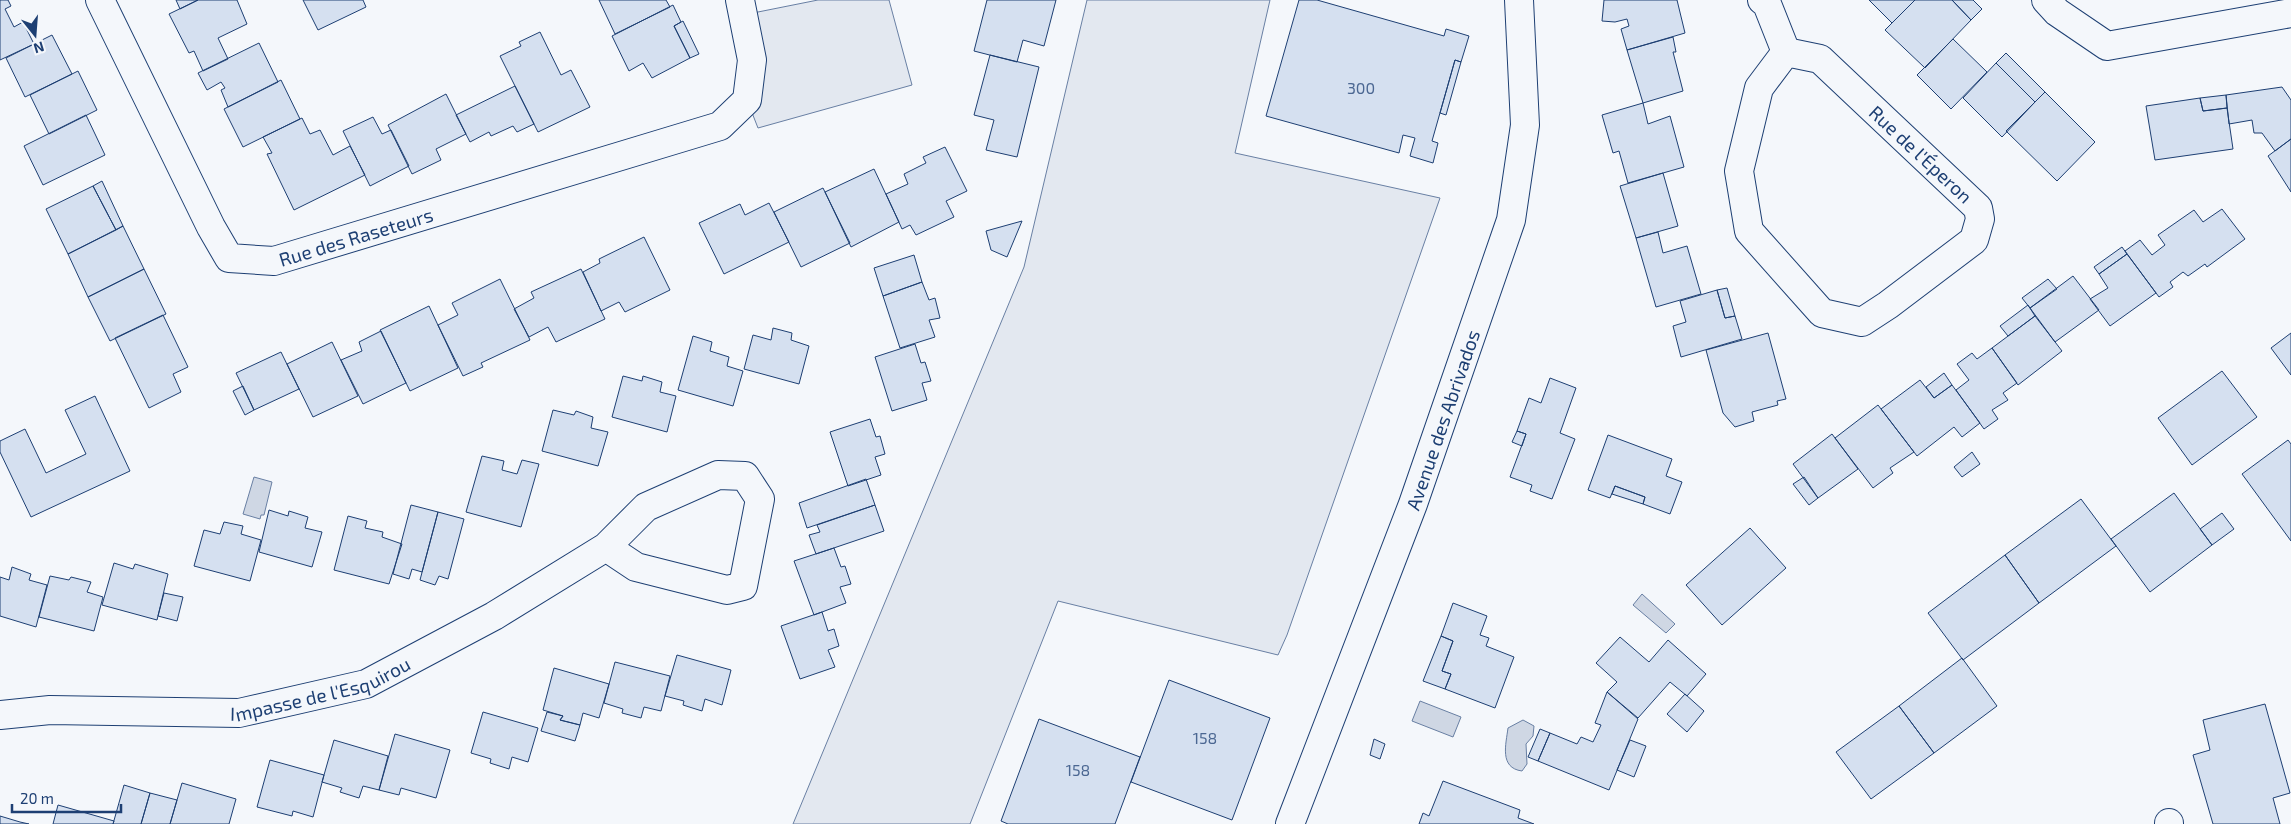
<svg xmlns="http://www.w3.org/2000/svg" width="2291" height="824" viewBox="0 0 2291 824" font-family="'Exo 2',sans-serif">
  <rect width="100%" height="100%" fill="#f4f7fb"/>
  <!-- parking -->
  <path fill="#e3e8f0" stroke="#687fa3" d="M818,0H889L912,85L758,128L747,100L743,15Z
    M1087,0H1270L1235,153L1440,198L1287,635L1278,655L1058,601L970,824H793L1024,267Z"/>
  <!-- water -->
  <path fill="#cfd7e4" stroke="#687fa3" d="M254,477L272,482L264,515H261L260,519L243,514Z
    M1642,594L1675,624L1666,633L1633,605Z
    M1420,701L1461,717L1453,737L1412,721Z
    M1523,720L1534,726L1533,736L1526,744L1527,764L1522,771C1499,768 1506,744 1508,728Z"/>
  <!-- building -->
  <path fill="#d5e0f0" stroke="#1d3f73" d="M0,0H8L11,6L5,9L14,27L23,22L34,44L0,60Z
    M176,0H198L180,9Z
    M198,0H237L247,24L218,38L228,59L203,71L194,51L189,53L169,14Z
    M303,0H363L366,7L318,30Z
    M599,0H666L670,7L615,34Z
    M987,0H1056L1044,46L1023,40L1017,62L974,51Z
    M1299,0H1317L1444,36L1446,29L1469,36L1461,62L1455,60L1432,141L1438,143L1433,163L1410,156L1415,138L1403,135L1399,153L1266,116Z
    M1604,0H1677L1685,33L1627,50L1621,29L1629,26L1627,19L1615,22L1602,21Z
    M1869,0H1915L1892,23Z
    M1915,0H1952L1971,20L1925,68L1885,30Z
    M1952,0H1973L1982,9L1971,20Z
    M673,5L681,22L674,26L690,58L652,78L643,63L629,71L612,36Z
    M683,21L699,54L690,58L674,26Z
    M540,32L561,75L571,70L590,107L538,132L500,56L521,46L519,42Z
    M52,35L72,74L25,97L6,58Z
    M1673,37L1676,52H1673L1683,91L1643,103L1627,50Z
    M1953,39L1987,72L1951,109L1917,75Z
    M259,43L278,82L228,107L221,90L225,88L221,82L207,90L198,73Z
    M2006,53L2045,92L2035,102L1996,63Z
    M990,55L1039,67L1017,157L986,150L994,120L974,115Z
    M1455,60L1461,62L1446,115L1440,113Z
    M1996,63L2035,102L2002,137L1963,98Z
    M78,71L97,110L49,134L30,95Z
    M281,80L300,119L243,147L224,109Z
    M515,86L534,124L517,132L513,126L491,136L489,132L470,142L456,115Z
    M2282,87L2291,100V139L2275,151L2262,133H2254L2252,120L2229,124L2226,95Z
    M2045,92L2095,142L2057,181L2006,131Z
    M446,94L466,134L436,149L441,160L412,174L388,125Z
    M2226,95L2227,108L2203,111L2200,98Z
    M2200,98L2203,111L2227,108L2233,149L2155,160L2146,106Z
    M1643,103L1648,124L1670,116L1684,167L1628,183L1619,151L1613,153L1602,115Z
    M86,115L105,155L43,185L24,146Z
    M373,117L382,134L391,130L409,166L370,186L343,131Z
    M302,118L310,134L320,130L333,155L350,146L365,175L294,210L267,154L272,153L263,137Z
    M2291,139V192L2268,156Z
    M945,147L967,191L946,201L954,217L916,235L910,225L902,229L886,194L908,184L904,174L926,163L923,157Z
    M874,169L899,222L851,247L825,192Z
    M1663,173L1678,226L1636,238L1620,186Z
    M102,181L123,226L116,230L93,186Z
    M93,186L116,230L68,254L46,209Z
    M823,188L850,243L801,267L774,212Z
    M769,203L789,242L724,274L699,223L740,204L745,215Z
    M2222,209L2245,239L2207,267L2205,264L2188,276L2183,272L2170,282L2173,287L2159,297L2125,251L2140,240L2152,255L2165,245L2158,235L2194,210L2203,222Z
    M1022,221L1007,257L991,250L986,231Z
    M123,226L144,269L88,297L68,254Z
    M1658,232L1663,253L1687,246L1701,294L1656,307L1636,238Z
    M644,237L670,290L625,312L619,302L601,311L583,272L600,263L599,259Z
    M2122,247L2127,254L2099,274L2094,267Z
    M2127,254L2156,293L2110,326L2090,299L2108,288L2099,274Z
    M914,255L922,282L883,296L874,268Z
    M144,269L166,314L110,341L88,297Z
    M581,269L605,319L556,342L548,327L529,337L514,309L534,298L531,292Z
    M2073,276L2099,310L2055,342L2030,308Z
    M500,279L530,340L481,363L483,367L463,376L438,325L458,315L452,303Z
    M2048,279L2057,289L2030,308L2022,298Z
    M922,282L929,300L935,298L940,318L929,320L935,337L900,348L883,296Z
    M1727,288L1735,316L1725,318L1717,290Z
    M1717,290L1725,318L1735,316L1742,339L1681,357L1673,326L1686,322L1680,301Z
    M2028,305L2035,316L2008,336L2000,326Z
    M429,306L458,368L410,391L380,330Z
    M163,315L188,367L173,374L181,392L149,408L115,338Z
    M2035,316L2062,351L2018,385L1992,348Z
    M773,328L792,333L791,340L809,346L799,384L744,369L753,335L771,340Z
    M381,331L406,383L363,404L341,360L362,351L359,342Z
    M1768,333L1786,399L1777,401L1778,405L1752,412L1754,421L1735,427L1723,413L1706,350Z
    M2291,333V375L2271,348Z
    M693,336L712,342L710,351L729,357L727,366L743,371L733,406L678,390Z
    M332,342L358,396L313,417L287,364Z
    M915,344L921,363L925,362L931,381L922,383L927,400L892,411L875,357Z
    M1992,348L2017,383L2003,393L2008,400L1992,410L1998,419L1984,429L1956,390L1969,380L1957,364L1972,353L1977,359Z
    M281,352L299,389L254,410L236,373Z
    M2222,371L2257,417L2192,465L2158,418Z
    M1944,373L1952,385L1934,398L1926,387Z
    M623,376L642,381L643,376L662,382L660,392L676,396L667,432L612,417Z
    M1550,378L1576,388L1560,433L1575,439L1552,499L1530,491L1532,485L1510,477L1526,434L1517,431L1529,398L1541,403Z
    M1920,380L1934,398L1952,385L1980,423L1962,437L1954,427L1917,456L1881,409Z
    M243,386L254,410L245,415L233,391Z
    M95,396L130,471L31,517L0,452V441L25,429L46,473L86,454L65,410Z
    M1878,405L1914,452L1890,468L1893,473L1873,488L1835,438Z
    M553,410L574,415L576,411L593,417L591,428L608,432L598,466L542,451Z
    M870,419L876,437L880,436L885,454L875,457L881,475L848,486L830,432Z
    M1517,431L1526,434L1522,446L1512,442Z
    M1832,434L1858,469L1818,498L1793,464Z
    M1608,435L1672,459L1666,476L1682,482L1670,514L1643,504L1645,497L1615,486L1610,498L1588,490Z
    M2288,440L2291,444V541L2242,474Z
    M1972,452L1980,464L1962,477L1954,467Z
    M482,456L504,461L502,470L517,474L522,460L539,464L521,527L466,512Z
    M1804,477L1818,498L1809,505L1793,484Z
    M866,479L875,505L807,528L799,503Z
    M1615,486L1645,497L1643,504L1612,494Z
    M2174,493L2212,545L2150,592L2111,539Z
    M2081,499L2116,546L2039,603L2005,555Z
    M411,505L438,512L422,572L412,569L409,579L393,574Z
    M875,505L884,531L816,554L809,535L820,532L817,525Z
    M269,510L288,516L289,511L308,517L305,528L322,532L312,567L259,552Z
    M438,512L464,519L448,579L439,576L435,585L420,580Z
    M2222,513L2234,529L2212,545L2200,529Z
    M348,516L367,521L365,528L383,532L382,537L402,544L389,584L334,570Z
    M224,522L243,526L241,534L261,540L250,581L194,566L204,530L220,534Z
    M1750,528L1786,568L1722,625L1686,585Z
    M834,548L841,567L845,566L851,584L840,587L846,603L814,615L794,561Z
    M2005,555L2039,603L1963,660L1928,613Z
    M114,563L133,569L135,564L168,574L157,620L102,605Z
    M12,567L31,574L29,580L47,585L36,627L0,616V577L9,580Z
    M50,576L69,580L71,577L91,582L87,592L103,597L94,631L39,617Z
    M164,593L183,597L177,621L158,616Z
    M1453,603L1487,616L1480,635L1489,638L1486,646L1514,657L1495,708L1445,689L1451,674L1442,671L1453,641L1441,636Z
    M822,612L828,631L834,629L839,646L828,650L835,667L800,679L781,626Z
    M1441,636L1453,641L1442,671L1451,674L1445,689L1423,681Z
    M1620,637L1649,662L1668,640L1706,674L1687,696L1670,682L1638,718L1607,692L1617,682L1596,663Z
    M677,655L731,670L722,705L705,699L702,711L683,705L684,701L665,696Z
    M1962,658L1997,706L1934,753L1899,706Z
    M615,662L670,676L661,711L644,707L641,718L622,713L623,709L604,703Z
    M554,668L609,684L599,718L583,713L580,725L560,720L563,716L543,710Z
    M1169,680L1270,718L1232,820L1131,782Z
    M1607,692L1638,719L1609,790L1538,761L1550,733L1577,744L1581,737L1593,742L1601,725L1595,723Z
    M1685,694L1704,711L1687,732L1667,714Z
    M2265,704L2290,793L2273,798L2280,824H2213L2193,755L2210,750L2203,720Z
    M1899,706L1934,753L1871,799L1836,752Z
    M483,712L538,728L528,762L512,757L509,769L490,763L491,759L471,753Z
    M547,712L563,716L560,720L580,725L575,741L541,731Z
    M1039,719L1140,757L1115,824H1008L1001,821Z
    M1540,729L1550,733L1538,761L1528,757Z
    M395,734L450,750L436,798L401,788L399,795L379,790Z
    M1374,739L1385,744L1380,759L1370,755Z
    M334,740L388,756L379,790L363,786L359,798L340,792L342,788L322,782Z
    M1630,740L1646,746L1634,777L1617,770Z
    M270,760L324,775L313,817L293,811L292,816L257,807Z
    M1443,781L1520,810L1518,818L1534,824H1419L1423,813L1429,816Z
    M182,783L236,799L229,824H170Z
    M124,785L150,793L141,824H113Z
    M150,793L177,800L170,824H141Z
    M58,805L114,821L113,824H53Z
    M0,816L20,822L29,824H0Z"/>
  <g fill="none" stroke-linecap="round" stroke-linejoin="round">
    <!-- minor casing -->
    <g stroke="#1d3f73" stroke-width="30">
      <g id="minor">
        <path id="s1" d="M100,0L211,227L229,258L274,261L720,126L747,100L752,60L740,0"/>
        <path d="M1762,0L1767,4L1786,52"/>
        <path d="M2046,0L2057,12L2107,46L2291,13"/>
        <path d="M1786,52L1820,59L1978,208L1980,219L1974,240L1888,305L1862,322L1822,313L1749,231L1739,171L1759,88Z"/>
        <path id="s2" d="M0,715L50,710L239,713L366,684L494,616L606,547L646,507L718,475L745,476L760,499L743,586L727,590L636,567L606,547"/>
        <path d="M2169,823V824"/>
        <path id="s3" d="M1290,824L1413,504L1511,220L1525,125L1519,0"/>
      </g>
    </g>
    <!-- minor -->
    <use href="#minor" stroke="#f4f7fb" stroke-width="28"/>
  </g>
  <g text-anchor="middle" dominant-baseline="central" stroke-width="4" stroke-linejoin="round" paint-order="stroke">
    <!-- number labels -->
    <g font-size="16" fill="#4b6792">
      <text x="1361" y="87">300</text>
      <text x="1205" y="737">158</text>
      <text x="1078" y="769">158</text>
    </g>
    <!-- street labels -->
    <g font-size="19" fill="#1d3f73" stroke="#f4f7fb">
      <text transform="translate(1921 154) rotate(43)">Rue de l'Éperon</text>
      <text stroke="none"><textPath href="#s1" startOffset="419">Rue des Raseteurs</textPath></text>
      <text stroke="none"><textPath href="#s3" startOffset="432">Avenue des Abrivados</textPath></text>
      <text stroke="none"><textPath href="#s2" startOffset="324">Impasse de l'Esquirou</textPath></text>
    </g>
  </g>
  <!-- north arrow -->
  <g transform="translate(35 35) rotate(163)" stroke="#f4f7fb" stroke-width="4" paint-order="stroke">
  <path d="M0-4L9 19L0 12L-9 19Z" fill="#1d3f73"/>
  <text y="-8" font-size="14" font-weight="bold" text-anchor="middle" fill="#1d3f73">N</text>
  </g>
  <!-- scale -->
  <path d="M12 804v8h109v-8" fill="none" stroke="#1d3f73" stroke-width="2.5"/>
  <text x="20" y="804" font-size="15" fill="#1d3f73" stroke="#f4f7fb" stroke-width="4" paint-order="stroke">20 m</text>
</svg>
